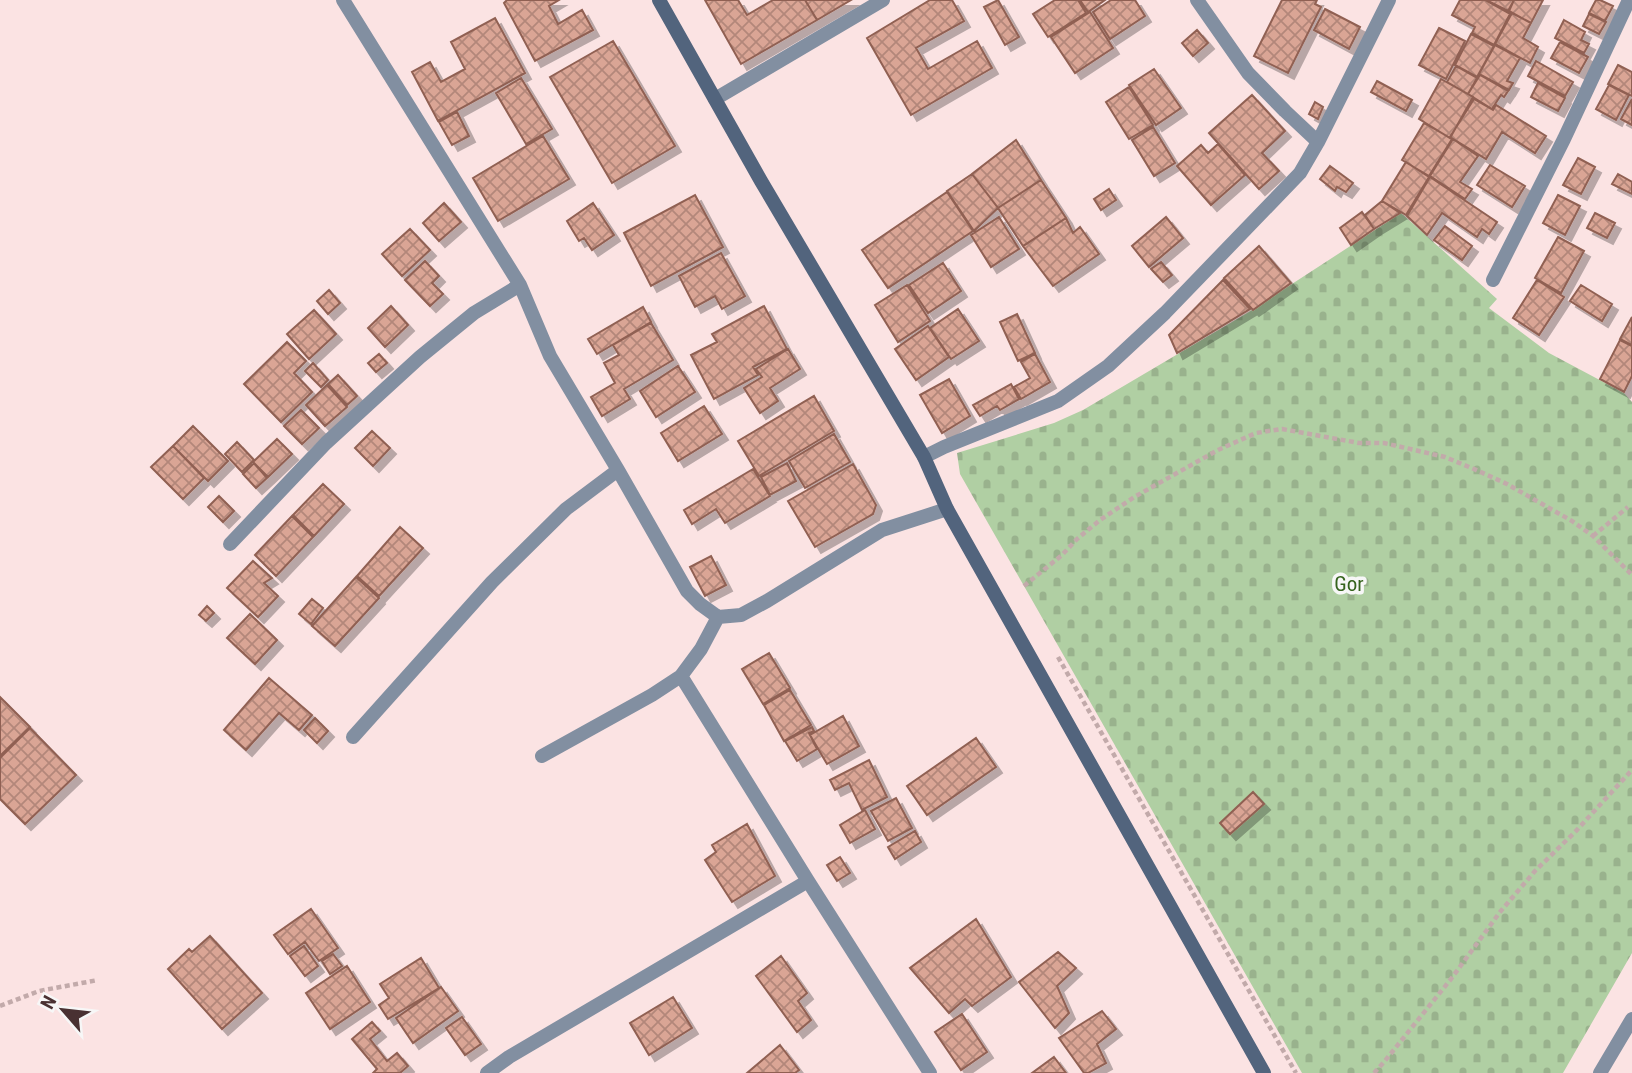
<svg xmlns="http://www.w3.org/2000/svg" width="1632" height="1073" viewBox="0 0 1632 1073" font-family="'Roboto Condensed',sans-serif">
  <defs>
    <pattern id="cemetery-stones" width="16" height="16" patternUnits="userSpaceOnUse" patternTransform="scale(1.75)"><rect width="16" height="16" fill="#b0cfa3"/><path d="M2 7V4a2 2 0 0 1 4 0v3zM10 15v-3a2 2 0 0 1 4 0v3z" fill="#99b28d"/></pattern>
    <pattern id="building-cross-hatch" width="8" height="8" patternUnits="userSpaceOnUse" patternTransform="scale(1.75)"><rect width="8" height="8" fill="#daa595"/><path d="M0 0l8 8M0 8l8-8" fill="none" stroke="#b3877a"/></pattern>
    <filter id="shadow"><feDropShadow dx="6" dy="6" stdDeviation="0" flood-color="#0004"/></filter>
  </defs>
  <rect width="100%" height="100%" fill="#fbe3e3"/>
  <!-- cemetery -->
  <path fill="url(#cemetery-stones)" d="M1401,213L1497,299L1489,308L1549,353L1624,393L1632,402V953L1563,1073H1302L960,474L957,453L1054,423L1083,410L1249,312Z"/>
  <!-- building -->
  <path fill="url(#building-cross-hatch)" stroke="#906052" stroke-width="2" filter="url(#shadow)" d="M507,0H559L549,6L558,24L582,10L593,30L535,61L504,3Z
    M705,0H738L747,15L773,0H805L817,20L741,64Z
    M805,0H851L817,20Z
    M930,0H952L964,21L916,48L928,69L977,41L992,68L911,115L867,38Z
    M998,0L1019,37L1005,45L984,7Z
    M1055,0H1078L1086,13L1048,37L1033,14Z
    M1080,0H1105L1088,12Z
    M1111,0H1135L1145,16L1110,39L1093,12Z
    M1282,0H1317L1315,4L1321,7L1288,73L1254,56Z
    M1460,0H1485L1510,14L1494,45L1472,33L1475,27L1452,15Z
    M1486,0H1514L1508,11Z
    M1514,0H1543L1531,23L1509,11Z
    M1596,0H1600L1613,6L1605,21L1589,13Z
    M1325,9L1360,27L1349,49L1314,30Z
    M1090,12L1113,48L1075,73L1051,37Z
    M1512,13L1531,23L1523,38L1538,47L1530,63L1495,44Z
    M1589,14L1606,22L1599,34L1583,26Z
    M495,18L525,73L438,121L412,72L430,62L441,82L465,69L451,42Z
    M1564,20L1585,32L1581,40L1589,44L1584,53L1555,38Z
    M1439,28L1465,41L1446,79L1419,65Z
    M1197,30L1208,43L1193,56L1182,43Z
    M1471,34L1494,46L1477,77L1455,65Z
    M613,41L675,146L612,183L550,77Z
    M1560,42L1588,57L1579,73L1551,58Z
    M1495,45L1520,58L1507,81L1513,83L1509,90L1479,74Z
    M1536,61L1573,82L1565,96L1528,76Z
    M1618,65L1632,72V96L1608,84Z
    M1456,66L1477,78L1468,94L1447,82Z
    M1154,69L1181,108L1156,125L1129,85Z
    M1480,75L1508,91L1504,97L1501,95L1492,109L1468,94Z
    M521,78L552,129L526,144L496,93Z
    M1441,79L1473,97L1450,138L1419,119Z
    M1377,81L1412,100L1406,111L1371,92Z
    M1538,83L1565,98L1558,111L1531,97Z
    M1609,85L1629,95L1616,120L1596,109Z
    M1129,87L1153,125L1129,139L1106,102Z
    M1252,95L1285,131L1262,153L1279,171L1259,189L1209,133Z
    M1474,99L1493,110L1496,105L1546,136L1535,153L1502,132L1486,159L1450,137Z
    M1632,99V125L1621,119Z
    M1315,102L1323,107L1318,119L1309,114Z
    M457,112L469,136L452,145L439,122Z
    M1424,123L1452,139L1429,176L1402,160Z
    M1153,127L1175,163L1154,176L1132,140Z
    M543,136L569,179L498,221L473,178Z
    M1453,139L1478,156L1460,182L1472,189L1465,199L1430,176Z
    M1016,140L1041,180L998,208L972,174Z
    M1218,144L1245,175L1211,205L1177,166L1201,145L1208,153Z
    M1578,158L1595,167L1581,194L1563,185Z
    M1406,162L1429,177L1406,215L1382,201Z
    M1490,165L1525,186L1512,207L1477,185Z
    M1330,166L1353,183L1346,192L1337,187L1335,191L1320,179Z
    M972,174L998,208L974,231L947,191Z
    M1618,174L1632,182V194L1612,184Z
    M1430,177L1497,222L1489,234L1482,229L1477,237L1442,213L1427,235L1407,216Z
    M1041,180L1066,218L1023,246L998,208Z
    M1109,189L1116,200L1101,210L1094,199Z
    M947,192L973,231L888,288L862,250Z
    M695,195L723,247L651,286L624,233Z
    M1558,195L1580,206L1565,235L1543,223Z
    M1382,201L1400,213L1374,229L1365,215Z
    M444,203L461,222L439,241L423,223Z
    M593,203L614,235L592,250L584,238L579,241L567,221Z
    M1362,212L1374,229L1351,245L1340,228Z
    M1595,213L1615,223L1607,238L1587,228Z
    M999,217L1019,249L991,267L971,235Z
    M1166,217L1183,238L1149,267L1132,246Z
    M1066,218L1073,233L1080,227L1099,254L1053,286L1023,246Z
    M1445,226L1472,246L1462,260L1434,240Z
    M410,229L430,250L402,276L382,254Z
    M1558,237L1584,251L1561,293L1535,278Z
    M1259,246L1291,283L1253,310L1224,278Z
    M721,253L745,296L722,309L715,296L695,307L679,276Z
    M425,261L439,276L432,283L443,294L430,306L405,280Z
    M1161,262L1172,275L1163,282L1151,269Z
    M943,263L961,291L928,313L909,285Z
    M1223,280L1250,309L1177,353L1169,335Z
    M1537,280L1564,297L1539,335L1513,318Z
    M907,285L930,321L898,342L875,305Z
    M1581,285L1612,304L1602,321L1570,301Z
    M329,290L340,303L328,314L317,301Z
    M391,306L408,325L385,347L368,328Z
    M764,306L787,349L753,367L758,375L714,399L691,355L717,342L712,334Z
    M643,307L651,322L597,354L588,339Z
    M958,309L979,341L951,359L930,328Z
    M314,310L336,334L309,359L287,334Z
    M1017,314L1035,353L1018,361L1000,322Z
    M1632,317V345L1620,339Z
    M651,323L673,360L624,389L630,399L602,416L591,397L615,383L604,363L619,355L613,345Z
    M928,326L949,357L916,380L895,349Z
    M1620,340L1632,346V376L1624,392L1600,379Z
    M287,342L306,361L294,373L312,392L281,422L244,384Z
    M788,349L800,369L770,388L778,401L760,413L744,388L762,377L756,369Z
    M379,354L387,363L376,372L368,363Z
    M1035,354L1050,382L1021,399L1014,387L1030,378L1021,362Z
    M313,363L328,380L321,387L305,371Z
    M678,366L695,392L656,417L640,391Z
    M338,375L357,396L347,405L328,384Z
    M949,379L970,416L942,433L920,395Z
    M1011,384L1019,399L1000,410L997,406L980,416L973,405Z
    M327,385L347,407L325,426L306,405Z
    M814,396L834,431L759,476L738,441Z
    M704,406L722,434L678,461L661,433Z
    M301,410L319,428L302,444L284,426Z
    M193,426L228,461L208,481L173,446Z
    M372,431L390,448L373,466L355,448Z
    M834,434L850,462L805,488L789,461Z
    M277,439L292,454L268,477L253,462Z
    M237,442L254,460L242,472L225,454Z
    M173,446L204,478L183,499L151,467Z
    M254,463L267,478L256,488L243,474Z
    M787,463L796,481L770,495L761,477Z
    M853,464L876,505L873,514L815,547L788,501Z
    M753,469L770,496L725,523L716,509L692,524L684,510Z
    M323,484L344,504L314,536L293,515Z
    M219,496L234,511L223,522L208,507Z
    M292,516L313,537L276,576L255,555Z
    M400,527L423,548L379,596L357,576Z
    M711,556L726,585L705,596L690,567Z
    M253,561L272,578L264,583L278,596L258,617L227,588Z
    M356,577L379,598L335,646L312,626Z
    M312,599L323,608L311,624L299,614Z
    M207,606L214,613L206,621L199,615Z
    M250,614L277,640L255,664L227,638Z
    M769,653L790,688L763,704L742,669Z
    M269,678L312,715L299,730L279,713L246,750L224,730Z
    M790,690L811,725L784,741L764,705Z
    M0,697L30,727L0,756Z
    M843,716L859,746L827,764L810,735Z
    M315,718L328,731L317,743L304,730Z
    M812,727L814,731L809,733L817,749L797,761L785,741Z
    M30,728L76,775L25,824L0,799V758Z
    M976,738L996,767L927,815L907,786Z
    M869,760L887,797L862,810L849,783L835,790L830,780Z
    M1253,792L1264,804L1230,834L1220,823Z
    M896,798L912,828L888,841L871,811Z
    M865,810L875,829L850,843L840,825Z
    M747,824L775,876L732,902L705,860L716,852L712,845Z
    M915,831L921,842L895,859L888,847Z
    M840,857L850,873L837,881L827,865Z
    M311,909L338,948L319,961L305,942L288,954L274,935Z
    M976,919L1011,977L972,1006L965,999L949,1013L910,968Z
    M210,936L262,993L222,1029L168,969L189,949L192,952Z
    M304,946L318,966L305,976L290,956Z
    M1058,952L1076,968L1057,986L1069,1013L1055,1028L1019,982Z
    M333,954L342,966L330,974L322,961Z
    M781,956L807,993L798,1001L811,1020L797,1032L756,976Z
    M421,958L439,988L388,1019L379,1005L389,998L380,984Z
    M347,966L370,1002L330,1029L306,993Z
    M441,987L458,1011L413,1043L396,1018Z
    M673,997L692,1028L649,1055L630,1023Z
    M1102,1011L1116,1029L1097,1044L1106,1063L1088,1073H1084L1059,1038Z
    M962,1014L987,1052L961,1070L935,1032Z
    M462,1017L481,1044L465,1055L446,1028Z
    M372,1022L380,1031L370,1039L387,1061L397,1053L408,1066L400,1073H373L377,1069L352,1039Z
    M780,1045L799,1070L795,1073H747Z
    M1054,1057L1066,1073H1032Z"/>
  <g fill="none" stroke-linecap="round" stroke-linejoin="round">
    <!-- path -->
    <path stroke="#c2aaaa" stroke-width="4.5" stroke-dasharray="5 3.5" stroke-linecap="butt" d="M1593,536L1628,507
      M1024,586L1062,555L1077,539L1100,520L1136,496L1218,450L1256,433L1282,429L1359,443H1384L1445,457L1474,469L1507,484L1572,521L1593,536L1632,575
      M1058,657L1296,1073
      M0,1006L39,991L98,980
      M1374,1073L1384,1062L1451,979L1500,912L1535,871L1575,832L1632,770"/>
    <!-- minor -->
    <path stroke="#828fa1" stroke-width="14" d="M343,0L520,285L550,356L618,470L687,591L700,604L718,617
      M1197,0L1248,73L1285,111L1318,142
      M715,99L883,0
      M1493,280L1564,139L1629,0
      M924,457L944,447L1058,401L1108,366L1165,313L1300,173L1318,142L1389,0
      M230,544L326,443L420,357L474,313L520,285
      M681,676L808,881L930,1073
      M353,737L492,582L566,509L618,470
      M542,756L652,695L681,676L701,649L718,617L741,615L767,601L882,530L947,509
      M487,1073L509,1057L808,881
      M1600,1073L1632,1019"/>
    <!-- secondary -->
    <path stroke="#52647d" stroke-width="14" d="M659,0L761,181L924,457L947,509L1264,1073"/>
  </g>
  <g text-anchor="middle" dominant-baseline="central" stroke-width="7" stroke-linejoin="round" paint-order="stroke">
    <!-- park labels -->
    <g font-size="21" fill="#36641e" stroke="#f7f7f7">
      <text x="1349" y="584">Gor</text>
    </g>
  </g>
  <!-- north arrow -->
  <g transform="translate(63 1010) rotate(298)" stroke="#f7f7f7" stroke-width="5" paint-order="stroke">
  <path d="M0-5L12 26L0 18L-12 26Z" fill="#493132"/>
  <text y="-10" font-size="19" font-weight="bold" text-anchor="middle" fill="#493132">N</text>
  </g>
</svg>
